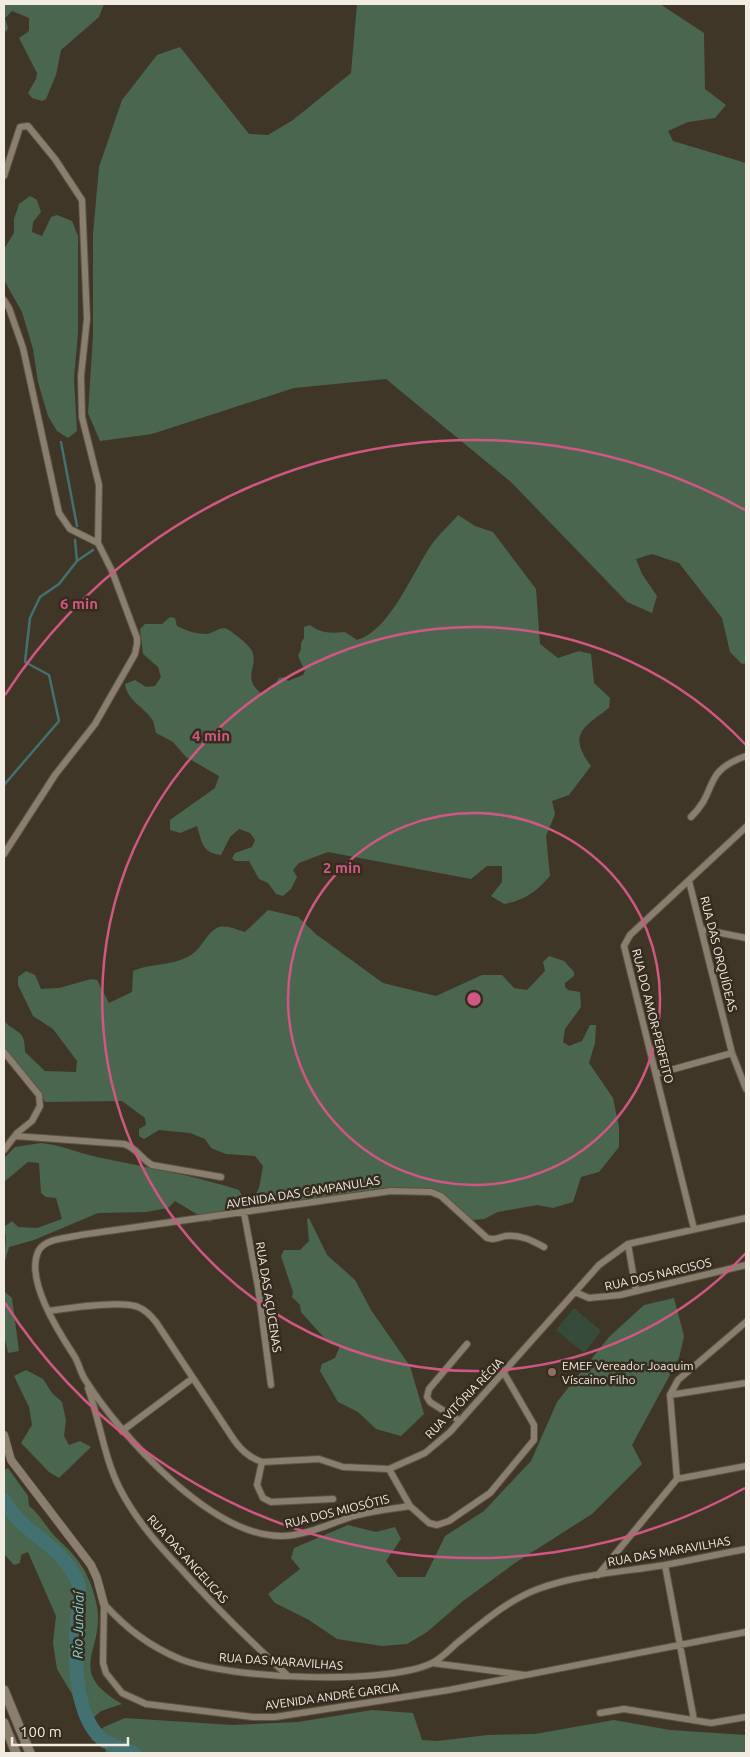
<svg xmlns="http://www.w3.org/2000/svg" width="750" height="1757" viewBox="0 0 750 1757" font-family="Ubuntu,sans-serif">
  <rect width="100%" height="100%" fill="#403627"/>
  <!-- green -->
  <path fill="#374b3a" d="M574,1308L601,1331L584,1353L556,1330Z"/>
  <!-- forest -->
  <path fill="#4a664f" d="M4,4H104L99,17L61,50L56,75L46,99L42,101L32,98L28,93L36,79L37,73L19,38L29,31V18L12,11L5,18L8,28L6,32L4,29Z
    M357,4H660L704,33L705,89L726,105L715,118L688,122L668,131L673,141L746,163V663L742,664L730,652L722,618L679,563L652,554L636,559L642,574L657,596L652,613L627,602L511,482L386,379L294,388L152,434L100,441L88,413L93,336V234L99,167L122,100L157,55L180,47L249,134L268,135L293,120L351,73Z
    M30,196L37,200L41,212L33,222L32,232L42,236L51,217L57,215L72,221L78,236V332L74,379L77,431L68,438L57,431L48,416L38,382L33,349L22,312L4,280V249L14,233V219L19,204Z
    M458,515L475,526L493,532L536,589L540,644L558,658L579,651L591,654L594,683L610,698L609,708C582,728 568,735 591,766L569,795L552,801L555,814L546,836L550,876C536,892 525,900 504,904L491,896L502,882V866H487L471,879L328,852L299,863L293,870L297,877L291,889L283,896L276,894L268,883L259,879L249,861H235L232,858L235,853L252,847L255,840L250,833L239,829L230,837L221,855C202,853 202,842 197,826L180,833L170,830V820L215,788L219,776L186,757L173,742L156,733C155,729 154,724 153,721C145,707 127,701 125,684L135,680L146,687L155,686L161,677L158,667L143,654L140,629L145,624H162L170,617L175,618L177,626C187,631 196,634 207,634C215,633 221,625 229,630C235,634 249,645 252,651C259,667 241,677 261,693L272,689L279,678L285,677L288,681L303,675L305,671L298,656L301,649V643L304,638V627L310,625C321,634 331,633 345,632L357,640C390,631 413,571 432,544C439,534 450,525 458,515Z
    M268,910L298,917L317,935L383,983L436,996L482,975H502L514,988L527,990L545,971L543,962L549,956L564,961L574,972V976L565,983V987L568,990L580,992L581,1007L565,1029L563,1042L569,1046L582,1041L590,1025H596L595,1043L589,1063L613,1098L619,1127V1147L599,1172L581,1177L573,1202L553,1208L537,1205L498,1212L484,1219L472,1220L429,1189L392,1187L255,1207L251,1202L259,1188L263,1166L255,1156L226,1154L211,1148L205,1139L190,1133L159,1130L144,1139L139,1136V1129L146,1125L145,1118L122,1101L45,1102C36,1082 7,1064 4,1045C2,1037 4,1028 4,1021C18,1035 25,1029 25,1052L45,1071L76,1072L77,1061L53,1029L33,1016L18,985V977L26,971L35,975L41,989L59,988L91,979L97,980L109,1003L132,992L133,971C153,962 177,967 195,952C203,945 208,931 219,927C226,925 238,930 245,932Z
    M41,1143C61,1145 78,1153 97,1157C144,1167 193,1175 239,1190L246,1204L242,1208L221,1211L210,1222L175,1201L168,1208L146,1212L98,1213L34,1240L9,1247L4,1264L6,1237L4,1227L12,1221L18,1227L37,1228L62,1219L56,1198L46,1197L41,1193L39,1163L28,1162L4,1182V1158L15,1147Z
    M309,1218L327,1255L355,1280L371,1310L410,1366L424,1414L401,1436L376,1429L358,1412L338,1402L320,1371L322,1364L335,1358L340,1346L327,1341L301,1312L300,1305L292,1297L293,1292L281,1256L284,1250H300L309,1241L307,1219Z
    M5,1292L12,1298L19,1351L8,1353L4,1335Z
    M674,1298L684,1336L679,1358L632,1445L642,1464L592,1514L515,1563L463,1601L427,1632L407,1644L382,1646L337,1639L309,1620L275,1603L268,1594L300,1569L291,1558L294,1548L348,1525L376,1532L395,1527L401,1539L386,1561L398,1577H425L445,1536L484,1511L531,1461L557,1402L609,1337L644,1305Z
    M26,1370L43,1379L52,1393L62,1402L66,1420L64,1436L69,1445L80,1441L91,1447L59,1478L49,1472L21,1443L32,1425L29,1407L14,1376Z
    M8,1468L28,1496L29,1506C39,1514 44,1523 51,1532C59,1541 68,1548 75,1557C85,1568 93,1587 96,1602C108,1650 62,1669 122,1704L101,1711L84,1726L72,1694L57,1669L53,1643L56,1616L28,1552L21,1555L20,1563L14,1565L4,1554V1470Z
    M372,1710L413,1713L422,1740L437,1741L488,1735L535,1734L614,1720L670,1730L746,1735V1753H105L106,1749L91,1739L104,1727L125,1718L232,1725L298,1722Z"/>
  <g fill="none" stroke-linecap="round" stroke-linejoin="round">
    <!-- stream -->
    <path stroke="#437070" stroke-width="2.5" d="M61,442L77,526
      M75,540L77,561
      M4,785L59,721L49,675L25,662L30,618L40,597L59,584L77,561L93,550"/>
    <!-- river -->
    <path stroke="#437070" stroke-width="14" d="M4,1500C21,1533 59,1542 77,1580C82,1590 78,1610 77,1621C74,1655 74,1717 103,1740C111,1746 125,1749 134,1753"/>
    <!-- minor casing -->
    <g stroke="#5c5346" stroke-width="8">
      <path id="minor" d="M4,176L20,127L28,126L55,159L82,200L87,319L81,376L82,417L99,485L98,543L112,571L137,638V644L135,654L95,724L55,775L4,854
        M4,300L9,308L23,348L59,513L70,529L98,543
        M691,817C719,790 701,772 746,756
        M689,881L732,1053L746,1089
        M701,929L746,938
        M4,1052L39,1095L40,1106L32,1121L17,1133L4,1150
        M656,1074L732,1053
        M15,1136L124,1144C136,1147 141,1159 152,1165L221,1177
        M244,1213L258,1287L271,1385
        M694,1229L624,946L630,935L746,827
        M628,1244L636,1291
        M575,1292L589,1298L620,1295L746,1265
        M49,1311C69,1308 121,1300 138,1307C146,1310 151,1316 156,1322L232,1437C240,1449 248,1457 262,1462L319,1459L343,1467L389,1469L425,1453L450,1432L599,1265L628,1244L746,1218
        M504,1373L534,1425V1440L490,1493L449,1521L437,1525L429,1523L410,1506C391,1509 372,1511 354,1516C331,1523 306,1536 281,1536C211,1536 121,1436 86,1381C80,1373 79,1362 73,1354C58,1331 24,1278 39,1250C46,1238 69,1238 80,1235L391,1191L431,1192L441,1196L487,1238C496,1241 498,1237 506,1236C520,1234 533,1241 544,1247
        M88,1388C100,1421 104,1458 120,1489C136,1520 158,1545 182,1570C215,1607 250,1641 287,1675
        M670,1395L746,1383
        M460,1421L430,1402L427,1397L429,1389L467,1344
        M122,1431L193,1378
        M262,1462L257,1485L263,1498L271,1502L333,1499
        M389,1469L410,1506
        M677,1479L670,1395L678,1380L746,1322
        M677,1479L746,1466
        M665,1565L694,1720
        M598,1575L677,1479
        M104,1604L103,1663L106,1673L122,1693L146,1704L253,1717H275L449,1690L746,1632
        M104,1604C127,1629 149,1646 180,1659C229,1679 382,1685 430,1664C440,1660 449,1650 457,1643C482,1623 508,1600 538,1589C579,1574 623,1572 665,1565C692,1560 719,1554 746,1549
        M432,1663L525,1675
        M600,1713L624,1709L711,1723L746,1717"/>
    </g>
    <!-- tertiary casing -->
    <g stroke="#5c5346" stroke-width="9">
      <path id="tertiary" d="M4,1435L11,1460L91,1565L97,1578L104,1604"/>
    </g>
    <!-- secondary casing -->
    <g stroke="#5c5346" stroke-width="11">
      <path id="secondary" d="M4,1690L30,1753
        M4,1723L16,1753"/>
    </g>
    <!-- minor -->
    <use href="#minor" stroke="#8a7e6e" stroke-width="6"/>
    <!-- tertiary -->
    <use href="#tertiary" stroke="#8a7e6e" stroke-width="8"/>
    <!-- secondary -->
    <use href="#secondary" stroke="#8a7e6e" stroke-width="9"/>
  </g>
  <!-- distance rings -->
  <g fill="none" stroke="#d05784" stroke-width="2.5">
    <circle cx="474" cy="999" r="186"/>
    <path d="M746 1253A372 372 0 1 1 746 745"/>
    <path d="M745 1488A559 559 0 0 1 5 1303M5 695A559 559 0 0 1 745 510"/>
  </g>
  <!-- markers -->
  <circle fill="#8d6e63" stroke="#362c1e" stroke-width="2" cx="552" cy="1372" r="5"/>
  <g text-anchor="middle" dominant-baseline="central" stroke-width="5" stroke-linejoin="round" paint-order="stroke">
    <!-- street labels -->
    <g font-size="12" fill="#f2ebe2" stroke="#362c1e">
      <text transform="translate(719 954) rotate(76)">RUA DAS ORQUÍDEAS</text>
      <text transform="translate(653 1016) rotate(76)">RUA DO AMOR-PERFEITO</text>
      <text transform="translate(303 1192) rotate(-9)">AVENIDA DAS CAMPANULAS</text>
      <text transform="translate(658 1274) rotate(-13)">RUA DOS NARCISOS</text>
      <text transform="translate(269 1297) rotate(81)">RUA DAS AÇUCENAS</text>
      <text transform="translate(464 1398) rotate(-46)">RUA VITÓRIA RÉGIA</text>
      <text transform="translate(337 1511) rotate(-14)">RUA DOS MIOSÓTIS</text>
      <text transform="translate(669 1551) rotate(-10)">RUA DAS MARAVILHAS</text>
      <text transform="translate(188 1559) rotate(48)">RUA DAS ANGELICAS</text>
      <text transform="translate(281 1661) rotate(4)">RUA DAS MARAVILHAS</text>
      <text transform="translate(332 1696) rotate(-8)">AVENIDA ANDRÉ GARCIA</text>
    </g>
    <!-- poi labels -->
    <g font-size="12" fill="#f2ebe2" stroke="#362c1e" text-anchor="start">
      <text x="562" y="1365">EMEF Vereador Joaquim<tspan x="562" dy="14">Víscaino Filho</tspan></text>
    </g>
    <!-- water labels -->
    <g font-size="14" font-style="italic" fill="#83d3d3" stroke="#362c1e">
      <text transform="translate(78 1625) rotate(-89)">Rio Jundiaí</text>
    </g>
  </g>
  <circle cx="474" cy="999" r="8" fill="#d05784" stroke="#362c1e" stroke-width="2.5"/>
  <g font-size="15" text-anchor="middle" font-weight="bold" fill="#d05784" stroke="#362c1e" stroke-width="5" stroke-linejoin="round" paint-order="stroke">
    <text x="79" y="609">6 min</text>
    <text x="211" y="741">4 min</text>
    <text x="342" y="873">2 min</text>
  </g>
  <!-- border -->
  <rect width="750" height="1757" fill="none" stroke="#f2ebe2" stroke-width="10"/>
  <!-- scale -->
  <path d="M12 1737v8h116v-8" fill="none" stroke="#f2ebe2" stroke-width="2.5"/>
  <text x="20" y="1737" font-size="15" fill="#f2ebe2" stroke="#362c1e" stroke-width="4" paint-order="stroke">100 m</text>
</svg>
